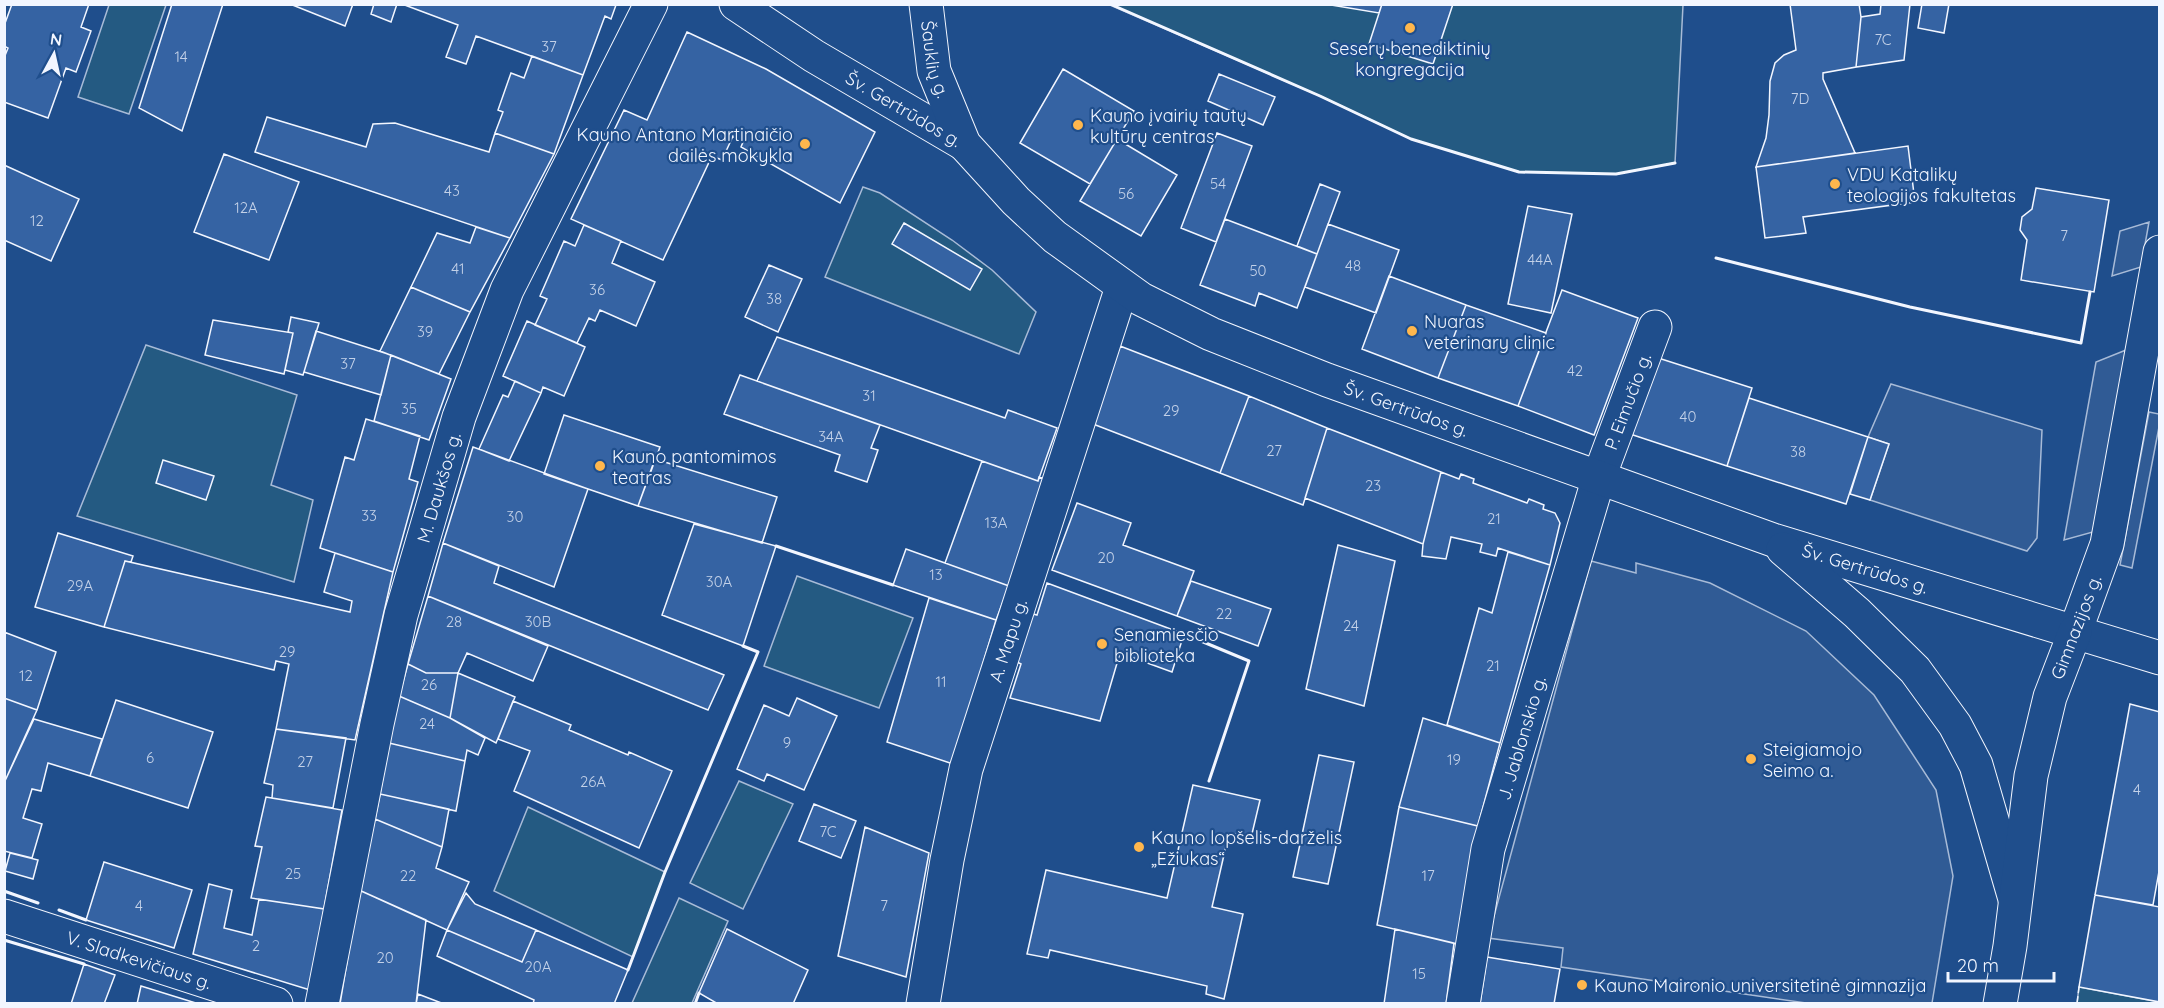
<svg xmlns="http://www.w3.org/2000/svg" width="2164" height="1008" viewBox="0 0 2164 1008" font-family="Quicksand,sans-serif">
  <rect width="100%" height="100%" fill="#1f4e8c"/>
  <!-- green -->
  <path fill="#245a82" stroke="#a8bbd7" stroke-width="1.5" d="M109,5H166L129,114L78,97Z
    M1110,5H1683L1675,163L1616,174L1519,172L1411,139L1320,96Z
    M863,187L880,193L952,240L992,270L1036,312L1019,354L825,277Z
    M146,345L297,395L271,485L313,500L294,582L77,516Z
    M797,576L913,618L879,708L764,666Z
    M739,781L793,804L743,909L690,883Z
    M528,807L665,872L633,957L494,891Z
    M679,898L728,921L692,1003H632Z
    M2079,987L2159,1002V1003H2077Z"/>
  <!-- parking -->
  <path fill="#305b95" stroke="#a8bbd7" stroke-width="1.5" d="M2149,222L2141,267L2112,276L2120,231Z
    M2126,350L2093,532L2064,540L2096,362Z
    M1891,384L2042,430L2037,538L2027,551L1870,500L1889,444L1868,437Z
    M2149,412L2159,414V427L2132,568L2120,565Z
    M1591,561L1636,573V563L1710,583L1806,631L1874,695L1936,790L1953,876L1932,1003H1806L1561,967L1563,948L1488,938Z"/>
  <!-- building -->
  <path fill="#3563a3" stroke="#f2f6ff" stroke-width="1.5" d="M12,4H89L81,27L91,31L76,72L66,68L48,118L4,102V58L8,48L4,46V26Z
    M172,4H223L182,131L139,108Z
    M290,4H353L345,26Z
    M374,4H397L391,22L371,14Z
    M402,4H613L616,5L611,19L605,16L583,75L476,36L466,64L446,57L458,25Z
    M1325,4H1382L1379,13Z
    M1382,4H1453L1433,64L1369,44Z
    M1790,4H1859L1861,17L1856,67L1823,73V79L1855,153L1756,167L1766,138L1769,115L1770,81L1775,63L1784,55L1796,50Z
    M1881,4H1910L1904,60L1856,67L1861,17L1880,14Z
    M1922,4H1949L1944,33L1918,28Z
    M687,32L766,69L875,132L840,203L741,147L743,142L733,136L722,160L712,156L663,260L571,219L624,110L647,120Z
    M532,56L583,75L554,154L495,133L503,112L498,110L511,73L524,78Z
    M1063,69L1134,111L1090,184L1020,143Z
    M1219,74L1275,97L1263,125L1208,101Z
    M267,117L366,147L373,124L395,123L489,152L495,133L554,154L510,238L255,152Z
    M1217,133L1252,146L1216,242L1181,228Z
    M1117,139L1177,175L1141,236L1080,201Z
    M1908,146L1915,202L1803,217L1806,233L1765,238L1756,167Z
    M224,154L299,182L269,260L194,232Z
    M4,165L79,199L51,261L4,240Z
    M1320,184L1340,192L1317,254L1297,246Z
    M2036,188L2109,200L2094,292L2021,280L2027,240L2020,230L2022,217L2032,209Z
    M1528,206L1572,214L1551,313L1508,304Z
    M1225,219L1317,254L1297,308L1259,293L1255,306L1200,285Z
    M904,223L982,269L970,290L892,244Z
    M1328,224L1399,250L1376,313L1305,287Z
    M584,225L621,241L612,263L655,282L636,326L600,310L595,321L589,318L577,343L535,325L547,299L540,296L564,241L575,246Z
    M476,227L510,238L470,312L411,287L437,233L470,243Z
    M769,265L802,279L778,332L745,317Z
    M1389,276L1466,305L1438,378L1362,349Z
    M411,287L470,312L439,374L380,351Z
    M1562,290L1638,318L1594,435L1518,406Z
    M1466,305L1546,333L1518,406L1438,378Z
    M291,317L319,323L303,375L285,370L293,333L288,332Z
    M213,320L293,333L284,374L205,355Z
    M527,321L585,347L564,396L543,387L541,393L503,376Z
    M316,331L391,355L381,395L304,372Z
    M777,337L1005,418L1008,410L1057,428L1038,481L757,381Z
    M1120,346L1249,396L1220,473L1093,424Z
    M391,355L451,379L429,440L374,421Z
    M1652,356L1752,388L1727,466L1627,433Z
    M740,375L880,425L871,448L878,450L867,482L835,471L840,455L724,414Z
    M515,381L541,393L509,461L479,449L503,395L508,397Z
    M1249,396L1327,428L1303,505L1220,473Z
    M1749,398L1868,437L1846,504L1727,466Z
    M564,415L660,447L638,506L544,474Z
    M366,419L420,436L409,479L418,482L393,572L320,548L345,457L354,460Z
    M1327,428L1441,472L1423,544L1305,498Z
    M1868,437L1889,444L1870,500L1850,494Z
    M473,447L588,489L554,587L443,543Z
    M655,459L777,497L762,543L638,506Z
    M163,460L214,476L206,500L156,483Z
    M982,461L1038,481L1039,477L1048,480L1009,586L945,563Z
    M1441,472L1459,479L1461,474L1474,479L1473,483L1527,503L1529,499L1544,505L1543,509L1555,513L1560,523L1550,565L1498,548L1496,556L1480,552L1482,544L1451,537L1446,559L1422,556L1423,544Z
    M1077,503L1131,523L1123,545L1194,571L1177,616L1052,570Z
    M694,524L776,546L743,646L662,615Z
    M58,533L133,556L131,562L125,561L104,627L35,607Z
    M443,543L499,566L494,583L724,675L708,710L428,596Z
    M1338,545L1395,561L1364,706L1306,689Z
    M906,549L1009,586L996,620L893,585Z
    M1508,552L1550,565L1500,743L1447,725L1479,608L1492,613Z
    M335,553L393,572L355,740L276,729L289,664L276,661L274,670L104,627L125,561L350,612L352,601L324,592Z
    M1191,581L1271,609L1258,646L1177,616Z
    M1047,583L1184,634L1172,672L1120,653L1100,721L1010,698L1021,664L1017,662L1033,614L1037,615Z
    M428,596L548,646L533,681L467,653L458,673H426L408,664Z
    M929,598L996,620L953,764L887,742Z
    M4,632L56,652L37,710L4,698Z
    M408,664L426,673H458L450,718L399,696Z
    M458,673L515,697L496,743L450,718Z
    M399,696L450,718L485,738L478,755L467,750L465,761L389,743Z
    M4,698L37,710L4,783Z
    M797,698L837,716L804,790L767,774L764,781L737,769L764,705L789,716Z
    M116,700L213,732L188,808L90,776Z
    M513,701L571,725L569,730L628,755L629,752L672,771L639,848L514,791L530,751L498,739Z
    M2130,704L2160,712V866L2153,905L2095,895Z
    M1423,718L1500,743L1478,826L1399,807Z
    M34,719L102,739L90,776L48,763L41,791L32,789L23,818L42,824L32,858L4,851V783Z
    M276,729L346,738L333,808L272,798L273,785L264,783Z
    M389,743L465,761L456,811L380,794Z
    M1319,755L1354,762L1328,884L1293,877Z
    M1193,785L1260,800L1251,838L1229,833L1212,907L1243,914L1224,999L1206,994L1207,986L1050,950L1048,958L1027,954L1046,870L1167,898Z
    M380,794L449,809L442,847L375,819Z
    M266,797L342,810L324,909L251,898L262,847L255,846Z
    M814,804L856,821L841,858L799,841Z
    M1399,807L1478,826L1461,945L1377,925Z
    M375,819L442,847L436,868L469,882L447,930L359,890Z
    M865,827L929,853L906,977L838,956Z
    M10,853L38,860L33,879L5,871Z
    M104,862L192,890L174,948L86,920Z
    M209,884L232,890L224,928L252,935L259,899L324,909L310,990L193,954Z
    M359,890L426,920L416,1004H340Z
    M466,893L475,904L536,930L522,962L447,930Z
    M2095,895L2160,907V1002L2079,987Z
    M727,929L808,970L793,1004H718L699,993Z
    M1395,929L1454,943L1446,1004H1384Z
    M447,930L522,962L536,930L628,970L614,1004H533L534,1000L437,956Z
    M1487,957L1560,969L1554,1004H1480Z
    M84,964L115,975L104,1004H71Z
    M141,986L199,1004H137Z
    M418,994L444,1004H416Z"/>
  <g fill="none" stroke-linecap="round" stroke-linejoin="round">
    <!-- minor casing -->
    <g stroke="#f2f6ff" stroke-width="35">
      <g id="minor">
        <path id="s1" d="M736,4L814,56L964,144"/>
        <path d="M2075,632L2107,544L2160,252"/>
        <path id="s2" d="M4,916L276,1004"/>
        <path id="s3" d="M322,1004L377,724L401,615L459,417L507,290L651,4"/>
        <path id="s4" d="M923,1004L947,860L966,769L1122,287"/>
        <path id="s5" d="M1463,1004L1488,849L1599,477L1655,327"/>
      </g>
    </g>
    <!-- major casing -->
    <g stroke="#f2f6ff" stroke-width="35">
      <g id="major">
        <path id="s6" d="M926,4L934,71L964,144L1016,201L1055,237L1141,299L1211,334L1327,380L1773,540L2160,658"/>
        <path d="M1783,549L1857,613L1915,670L1955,725L1976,765L2015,899"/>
        <path d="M2000,1004L2010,946L2031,776L2050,697L2075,632"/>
      </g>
    </g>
    <!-- minor -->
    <use href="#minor" stroke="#1f4e8c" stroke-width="33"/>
    <!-- major -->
    <use href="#major" stroke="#1f4e8c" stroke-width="33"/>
    <!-- fence -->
    <path stroke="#f2f6ff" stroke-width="1.5" stroke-dasharray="8 3" stroke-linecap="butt" d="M2077,1004L2079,987"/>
    <!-- wall -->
    <path stroke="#f2f6ff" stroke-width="3" d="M1110,4L1320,96L1411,139L1519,172L1616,174L1675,163
      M1716,258L1910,307L2081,343L2090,292
      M776,546L893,585
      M1184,634L1249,661L1209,781
      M4,891L38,903
      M59,910L86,920
      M4,940L84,964
      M628,970L665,872L758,652L743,646
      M695,1004L699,993"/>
  </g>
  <!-- markers -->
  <g fill="#ffb74d" stroke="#1f4e8c" stroke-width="2">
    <circle cx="1410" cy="28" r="6"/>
    <circle cx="1078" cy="125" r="6"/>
    <circle cx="805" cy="144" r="6"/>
    <circle cx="1835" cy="184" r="6"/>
    <circle cx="1412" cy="331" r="6"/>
    <circle cx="600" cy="466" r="6"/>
    <circle cx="1102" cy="644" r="6"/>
    <circle cx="1751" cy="759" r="6"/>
    <circle cx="1139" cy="847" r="6"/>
    <circle cx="1582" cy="985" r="6"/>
  </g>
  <g text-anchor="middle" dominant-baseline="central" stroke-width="4.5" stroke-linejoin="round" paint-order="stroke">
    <!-- number labels -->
    <g font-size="15" fill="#c3d1e8">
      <text x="1883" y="39">7C</text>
      <text x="549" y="46">37</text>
      <text x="181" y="56">14</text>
      <text x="1800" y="98">7D</text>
      <text x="1218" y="183">54</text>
      <text x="452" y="190">43</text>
      <text x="1126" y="193">56</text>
      <text x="246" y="207">12A</text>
      <text x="37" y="220">12</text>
      <text x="2064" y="235">7</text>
      <text x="1540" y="259">44A</text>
      <text x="1353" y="265">48</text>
      <text x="458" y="268">41</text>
      <text x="1258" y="270">50</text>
      <text x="597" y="289">36</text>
      <text x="774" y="298">38</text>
      <text x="425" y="331">39</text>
      <text x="348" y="363">37</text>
      <text x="1575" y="370">42</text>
      <text x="869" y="395">31</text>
      <text x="409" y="408">35</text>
      <text x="1171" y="410">29</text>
      <text x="1688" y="416">40</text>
      <text x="831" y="436">34A</text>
      <text x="1274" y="450">27</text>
      <text x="1798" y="451">38</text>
      <text x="1373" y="485">23</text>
      <text x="369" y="515">33</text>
      <text x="515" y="516">30</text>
      <text x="1494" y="518">21</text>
      <text x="996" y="522">13A</text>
      <text x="1106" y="557">20</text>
      <text x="936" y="574">13</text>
      <text x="719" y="581">30A</text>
      <text x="80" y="585">29A</text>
      <text x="1224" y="613">22</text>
      <text x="454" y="621">28</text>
      <text x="538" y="621">30B</text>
      <text x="1351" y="625">24</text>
      <text x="287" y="651">29</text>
      <text x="1493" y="665">21</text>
      <text x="26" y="675">12</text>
      <text x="941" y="681">11</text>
      <text x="429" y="684">26</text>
      <text x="427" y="723">24</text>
      <text x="787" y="742">9</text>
      <text x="150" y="757">6</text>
      <text x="1454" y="759">19</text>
      <text x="305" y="761">27</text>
      <text x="593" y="781">26A</text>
      <text x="2137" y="789">4</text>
      <text x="828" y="831">7C</text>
      <text x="293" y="873">25</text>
      <text x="408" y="875">22</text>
      <text x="1428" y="875">17</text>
      <text x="139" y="905">4</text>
      <text x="884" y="905">7</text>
      <text x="256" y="945">2</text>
      <text x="385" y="957">20</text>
      <text x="538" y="966">20A</text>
      <text x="1419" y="973">15</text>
    </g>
    <!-- poi labels -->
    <g font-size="18" fill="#f2f6ff" stroke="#1f4e8c" text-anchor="start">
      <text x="1410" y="48" text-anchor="middle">Seserų benediktinių<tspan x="1410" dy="21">kongregacija</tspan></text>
      <text x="1090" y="115">Kauno įvairių tautų<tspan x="1090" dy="21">kultūrų centras</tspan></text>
      <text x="793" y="134" text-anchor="end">Kauno Antano Martinaičio<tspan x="793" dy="21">dailės mokykla</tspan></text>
      <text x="1847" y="174">VDU Katalikų<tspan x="1847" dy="21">teologijos fakultetas</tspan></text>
      <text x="1424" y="321">Nuaras<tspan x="1424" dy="21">veterinary clinic</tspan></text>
      <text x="612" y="456">Kauno pantomimos<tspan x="612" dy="21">teatras</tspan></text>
      <text x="1114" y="634">Senamiesčio<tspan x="1114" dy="21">biblioteka</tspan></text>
      <text x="1763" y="749">Steigiamojo<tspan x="1763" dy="21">Seimo a.</tspan></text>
      <text x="1151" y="837">Kauno lopšelis-darželis<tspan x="1151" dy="21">„Ežiukas“</tspan></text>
      <text x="1594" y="985">Kauno Maironio universitetinė gimnazija</text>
    </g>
    <!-- street labels -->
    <g font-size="18" fill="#f2f6ff" stroke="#1f4e8c">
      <text stroke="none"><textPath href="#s6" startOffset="56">Šauklių g.</textPath></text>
      <text stroke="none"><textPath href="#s1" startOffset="198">Šv. Gertrūdos g.</textPath></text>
      <text stroke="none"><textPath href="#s5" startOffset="626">P. Eimučio g.</textPath></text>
      <text stroke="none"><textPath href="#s6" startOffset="670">Šv. Gertrūdos g.</textPath></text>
      <text stroke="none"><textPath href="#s3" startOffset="530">M. Daukšos g.</textPath></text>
      <text stroke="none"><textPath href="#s6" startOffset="1156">Šv. Gertrūdos g.</textPath></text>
      <text transform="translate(2076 627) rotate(-69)">Gimnazijos g.</text>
      <text stroke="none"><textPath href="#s4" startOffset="374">A. Mapu g.</textPath></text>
      <text stroke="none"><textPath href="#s5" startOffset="273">J. Jablonskio g.</textPath></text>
      <text stroke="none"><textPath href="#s2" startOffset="142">V. Sladkevičiaus g.</textPath></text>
    </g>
  </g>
  <!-- border -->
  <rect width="2164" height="1008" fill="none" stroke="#f2f6ff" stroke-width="12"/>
  <!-- north arrow -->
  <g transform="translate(54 54) rotate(8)" stroke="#1f4e8c" stroke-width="4.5" paint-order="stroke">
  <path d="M0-4.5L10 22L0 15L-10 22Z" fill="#f2f6ff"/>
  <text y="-9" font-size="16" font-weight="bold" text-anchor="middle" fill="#f2f6ff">N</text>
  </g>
  <!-- scale -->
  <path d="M1948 972v9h106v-9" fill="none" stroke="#f2f6ff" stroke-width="3"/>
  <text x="1957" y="972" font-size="18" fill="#f2f6ff" stroke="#1f4e8c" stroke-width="4.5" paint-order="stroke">20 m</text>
</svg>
